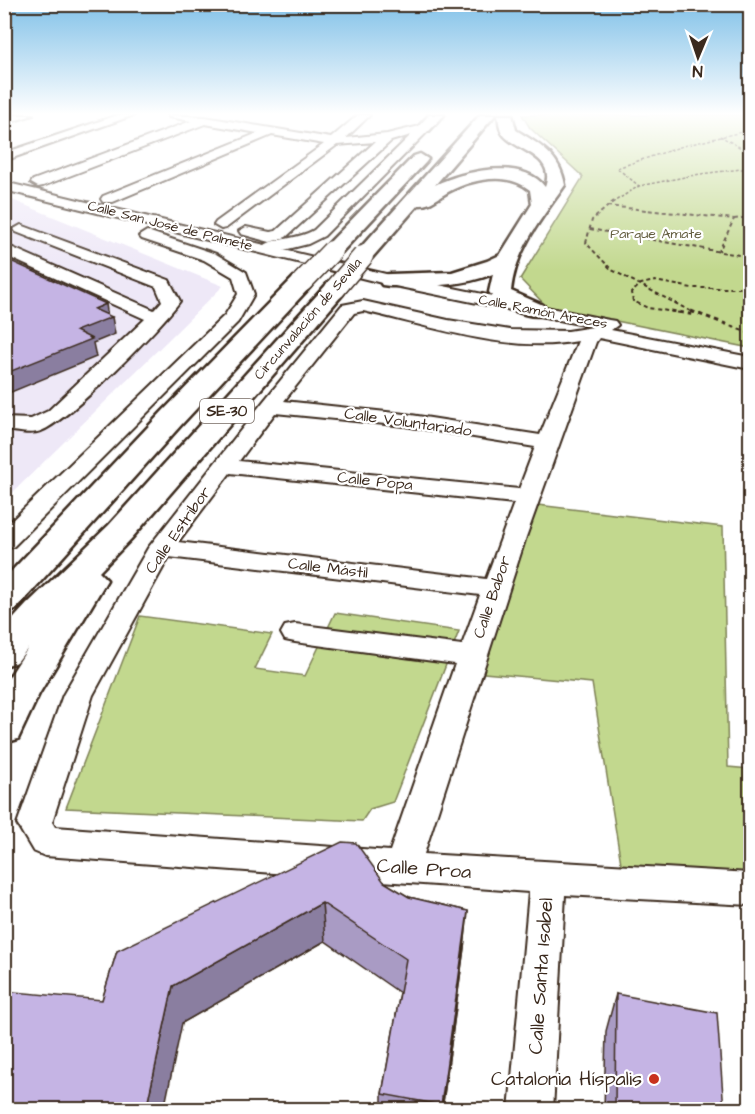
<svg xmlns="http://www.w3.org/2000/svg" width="755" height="1114" viewBox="0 0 755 1114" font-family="'Architects Daughter',sans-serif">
  <rect width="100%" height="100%" fill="#fff"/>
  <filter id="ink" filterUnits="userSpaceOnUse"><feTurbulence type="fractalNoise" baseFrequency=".0167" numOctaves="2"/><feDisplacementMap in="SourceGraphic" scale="12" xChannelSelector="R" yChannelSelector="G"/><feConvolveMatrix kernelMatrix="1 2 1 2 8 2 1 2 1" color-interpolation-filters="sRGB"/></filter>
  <g filter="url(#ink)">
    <!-- built -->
    <path fill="#eee8f7" d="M5,197L223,286L5,500Z"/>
    <!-- green -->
    <path fill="#c2d88e" stroke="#7e8156" stroke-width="1.5" d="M522,115H750V348L547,307L520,279L583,177L530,128Z
      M529,504L723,527L728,767L750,769V889L624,882L592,683L473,672Z
      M335,613L459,631L393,802L370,809L362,821L66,808L140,616L272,634L255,669L305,676Z"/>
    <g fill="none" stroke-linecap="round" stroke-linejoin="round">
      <!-- minor casing -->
      <g stroke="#3b2a1e" stroke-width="4">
        <path id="minor" d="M15,115H33L4,124V117Z
          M118,115H134L4,161V153Z
          M168,115L205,117L331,138L358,115H370L346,138L387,134L424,125L428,126V131L324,236L308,244L284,250L390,275L609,320L615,321L618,325L611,330L750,357V369L599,338L596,342L526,537L424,854L750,873V905L565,895L553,1110H509L529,892L45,856L33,851L17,824L63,695L148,548L263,402L342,305L363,301L448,320L510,330L568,331L593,327L390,285L4,190V182L265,245C275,238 297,240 314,230L411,135L391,141L286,237L270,242L241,234L239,231L246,227L270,232L276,231L375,142L337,145L226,228L221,229L214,225L216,222L324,144L272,135L113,202H103L101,199L103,196L258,133L205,124L43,186L38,187L31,183L33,180L191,121L169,117ZM363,311C431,326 508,354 578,341L540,435L405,414L284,401L354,313ZM275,413L405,426L535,447L519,489L239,461ZM230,473L514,503L486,579L178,542ZM169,557L480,595L462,645L295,624L285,626L281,633L285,640L295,642L455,664L390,851L55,827L52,822L93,695Z
          M21,225L169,280L180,301C161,327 69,421 41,431C31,435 16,431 4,430V418L31,419L48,411L145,319L4,255V244L154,310L162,301L156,287L16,232L14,229Z
          M147,231L216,254L246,272L254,294L238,322L13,547L4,549V528L225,315L238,294L233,277L204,260L142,239L139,236Z"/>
      </g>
      <!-- highway casing -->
      <g stroke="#3b2a1e" stroke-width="5">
        <path id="highway" d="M429,115H444L429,131H419L417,128Z
          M480,115H495L435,185C463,171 523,157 545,187C557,155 515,151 503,134C499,129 499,120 498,115H512L516,130C540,145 560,155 565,185C542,218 515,250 511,291L543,305L546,310L543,315C527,319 499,306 489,292L493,274C460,287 425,286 390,286L382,285L379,280L382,275L390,274L452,272L487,261L500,255L532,204L530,190C507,171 472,179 448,192C439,197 430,206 418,205L370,260H356L353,256Z
          M420,154L428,159L426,162L339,255H325L322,251L325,247L414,156Z
          M302,276L310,277L313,282L310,287L182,424L16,609L4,612V579L162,412L294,277Z
          M335,282L343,284L346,289L343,294L131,539L99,572L107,580L39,694L18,739L4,743V685L28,648L17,662L4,666V629L27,604L109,525L327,284Z"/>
      </g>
      <!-- path-far2 -->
      <path stroke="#3b2a1e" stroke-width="1.5" stroke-dasharray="3 2" stroke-linecap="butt" d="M750,130L683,146L617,168L639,186L700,174L750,168
        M720,136L750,153
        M612,203L639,186"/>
      <!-- path-far1 -->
      <path stroke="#3b2a1e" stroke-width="2" stroke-dasharray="4 3" stroke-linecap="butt" d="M614,201L592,220L586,243L612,270L694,313
        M607,206L734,219L719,251
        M734,219L750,217
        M590,229L750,257
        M681,313L648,308L633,301L631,293L641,284L655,281L692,288H750"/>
      <!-- path -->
      <path stroke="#3b2a1e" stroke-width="3" stroke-dasharray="4.5 4" stroke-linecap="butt" d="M671,311L696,315
        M691,311L750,333"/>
      <!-- minor -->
      <use href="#minor" fill="#fff" fill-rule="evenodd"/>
      <!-- highway -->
      <use href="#highway" fill="#fff" fill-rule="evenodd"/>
      <!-- highway-bridge casing -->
      <g stroke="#3b2a1e" stroke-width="23" stroke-linecap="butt">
        <path id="highway-bridge" d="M302,282L332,251
          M335,289L363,256"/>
      </g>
      <!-- highway-bridge -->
      <use href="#highway-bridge" stroke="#fff" stroke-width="20"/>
    </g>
    <!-- wall -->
    <path fill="#a99bc4" stroke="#3b2a1e" stroke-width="1.5" d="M384,882L409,897L468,911L464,948L442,1110H382V1094L400,993L325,941L182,1023L102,1000L117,951Z
      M616,994L724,1110H604L606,1031Z"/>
    <!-- shaded-wall -->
    <path fill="#8a7ea0" stroke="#3b2a1e" stroke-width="1.5" d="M106,304L108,318L112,317L115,334L93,343L96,357L4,395V374L76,331L94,309Z
      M322,903L325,941L182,1023L164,1110H146L173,986Z
      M468,911L464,948L442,1110H441Z"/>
    <!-- building -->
    <path fill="#c5b4e4" stroke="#3b2a1e" stroke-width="1.5" d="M4,258L106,304L94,309L112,317L76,331L92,339L4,374Z
      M342,842L356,843L384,882L409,897L468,911L441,1105L382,1094L406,959L322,903L173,986L146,1110H4V991L102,1000L117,951Z
      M616,994L717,1013L724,1110H615Z"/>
  </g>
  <!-- sky -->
  <linearGradient id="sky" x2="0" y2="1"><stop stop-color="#81c1e8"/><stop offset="0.42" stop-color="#fff"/><stop offset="1" stop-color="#fff" stop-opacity="0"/></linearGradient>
  <rect width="755" height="271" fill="url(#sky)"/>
  <!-- markers -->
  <circle fill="#c8321e" stroke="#fff" stroke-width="2" cx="654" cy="1079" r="6"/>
  <g text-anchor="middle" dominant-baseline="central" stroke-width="4.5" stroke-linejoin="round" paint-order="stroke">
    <!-- far-street labels -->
    <g font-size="14" fill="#3b2a1e" stroke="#fff">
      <text transform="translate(170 226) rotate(14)">Calle San José de Palmete</text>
      <text transform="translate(543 312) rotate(11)">Calle Ramón Areces</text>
      <text transform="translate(308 319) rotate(-49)">Circunvalación de Sevilla</text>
    </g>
    <!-- far-park labels -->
    <g font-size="14" fill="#645e40" stroke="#fff">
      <text x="656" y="234">Parque Amate</text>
    </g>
    <!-- shield labels -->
    <rect fill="#fff" stroke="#766a62" stroke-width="1.5" x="200" y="399" width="54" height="24" rx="4.5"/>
    <g font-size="15" font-weight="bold" fill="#3b2a1e">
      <text x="227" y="411">SE-30</text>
    </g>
    <!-- street labels -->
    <g font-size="16" fill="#3b2a1e" stroke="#fff">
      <text transform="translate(408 422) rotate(8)">Calle Voluntariado</text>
      <text transform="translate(375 481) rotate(6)">Calle Popa</text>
      <text transform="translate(178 530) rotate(-55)">Calle Estribor</text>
      <text transform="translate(328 568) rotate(7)">Calle Mástil</text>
      <text transform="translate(492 597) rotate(-71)">Calle Babor</text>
    </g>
    <!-- near-street labels -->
    <g font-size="20" fill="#3b2a1e" stroke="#fff">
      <text transform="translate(424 869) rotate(4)">Calle Proa</text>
      <text transform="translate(541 976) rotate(-86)">Calle Santa Isabel</text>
    </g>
    <!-- near-poi labels -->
    <g font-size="20" fill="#3b2a1e" stroke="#fff" text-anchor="end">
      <text x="642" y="1079">Catalonia Híspalis</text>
    </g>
  </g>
  <!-- margin -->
  <rect width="755" height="1114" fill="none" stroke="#fff" stroke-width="24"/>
  <rect x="12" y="12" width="731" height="1090" fill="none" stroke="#3b2a1e" stroke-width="2" filter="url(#ink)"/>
  <!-- north arrow -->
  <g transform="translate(698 57) rotate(182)" stroke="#ffffff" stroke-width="4.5" paint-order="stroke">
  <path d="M0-4.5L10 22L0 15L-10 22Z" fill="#3b2a1e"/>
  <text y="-9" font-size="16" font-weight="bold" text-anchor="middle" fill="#3b2a1e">N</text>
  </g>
</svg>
